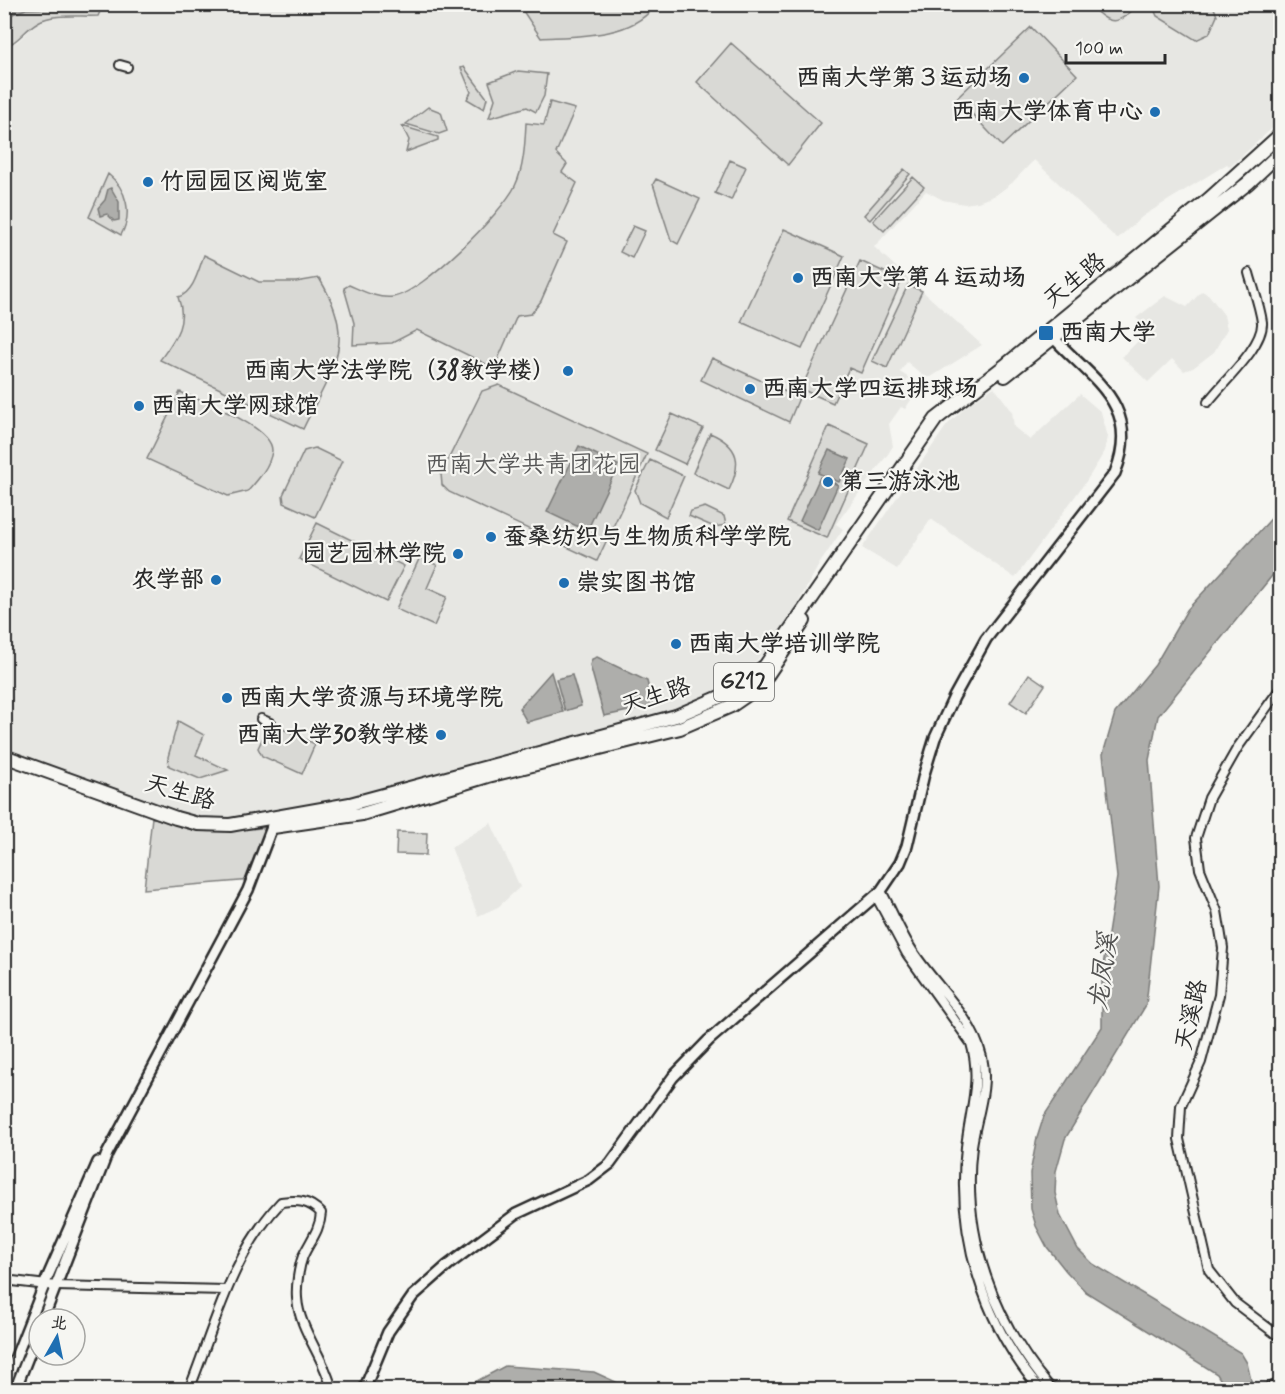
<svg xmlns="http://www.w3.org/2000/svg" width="1285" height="1394" viewBox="0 0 1285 1394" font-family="Mynerve,'LXGW WenKai TC',sans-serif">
  <rect width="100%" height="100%" fill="#f6f6f2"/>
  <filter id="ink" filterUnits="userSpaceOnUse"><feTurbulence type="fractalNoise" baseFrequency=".0167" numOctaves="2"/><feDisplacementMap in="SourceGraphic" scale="12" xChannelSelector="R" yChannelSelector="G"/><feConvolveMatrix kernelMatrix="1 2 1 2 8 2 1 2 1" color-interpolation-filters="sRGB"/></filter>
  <g filter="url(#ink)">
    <!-- built -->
    <path fill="#e7e7e3" d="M103,4L1280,5V121L1230,167L1227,164L1143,216L1117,239L1034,160L1012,183L996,195L978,202L964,204L943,200L926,191L874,247L982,345L931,377H925L907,362L900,372L909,378L901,388L913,397L905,409L901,407L889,424L893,446L888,454L836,524L843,529L820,563L784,628L741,679L688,705L335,801L224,822L192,819L5,752L4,47L17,42L39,21L59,17L98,16Z
      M1202,291L1209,295L1224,315L1227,329L1214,352L1193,368L1184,371L1172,359L1148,382L1122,357L1149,330L1136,318L1165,296L1187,307Z
      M994,387L1012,411L1014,427L1030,440L1080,394L1101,412L1108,437L1105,451L1087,480L1015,578L931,519L897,569L862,548L947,425L970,403Z
      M491,823L520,887L498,907L478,916L451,847Z"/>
    <!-- green -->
    <path fill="#d9d9d5" stroke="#828280" stroke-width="1.5" d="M5,5H103L98,16C80,17 53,13 38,22C24,30 20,41 5,47Z
      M519,5H722L696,12L653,8C629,38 576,36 541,38Z
      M1089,5H1139C1116,24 1113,28 1089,5Z
      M1160,5H1213L1217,16L1209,34L1196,40L1157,16L1154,9Z
      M1031,27L1077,75L1002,146L957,98Z
      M731,43L821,123L788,165L697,82Z
      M464,67L487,98L484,109L467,99L471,92L461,68Z
      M518,71L547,74L544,96L536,112L527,107L489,118L495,99L489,82Z
      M550,102L575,109L556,153L567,164L562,172L577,183L553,235L567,242L541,301L531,314L517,316L494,368L417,330L392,343L353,345L354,323L344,288L349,285C363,291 377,299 393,297C422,293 502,213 515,186C524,168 525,143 526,123L544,125Z
      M428,107L441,112L447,131L439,134L406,124Z
      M402,126L438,137V140L406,152L409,140Z
      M730,160L746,167L731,200L715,193Z
      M904,169L910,174L870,220L864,215Z
      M108,174C127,189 133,214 121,235L89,217Z
      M913,177L924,187L884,231L873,221Z
      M656,179L700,199L678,244L671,240L653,184Z
      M633,226L645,231L632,258L620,252Z
      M784,229L844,256L802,349L741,322Z
      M204,255L259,282H296L319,278C359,342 332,368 303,429L160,360C175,339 188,323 178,297C194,293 199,268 204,255Z
      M860,261L902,280L861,373L849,368L833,403L801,389Z
      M908,285L922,291L887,368L872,361Z
      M712,358L799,398L789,422L701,380Z
      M499,385L647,454L597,561L449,492L442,485L441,474L482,391Z
      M180,392C200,401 273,426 272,451C270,466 258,480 248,491L228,496L147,459Z
      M672,414L703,428L685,464L655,450Z
      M829,426L869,444L827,538L787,521Z
      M710,433C740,446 742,463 729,490L693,473Z
      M315,448L342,461L315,517L284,503L283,495L304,451Z
      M650,460L684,476L666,517L640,503L635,490Z
      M705,507L724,516L726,525L714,527L689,516L691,511Z
      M317,523L404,566L386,602L299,559Z
      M420,557L437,565L427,588L447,597L434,626L396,609Z
      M1029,674L1045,685L1026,713L1010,702Z
      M178,721L204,735L196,755L228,770L200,779L169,766L168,757Z
      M270,723L315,744L302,774L262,756L258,748Z
      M152,817C200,834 223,832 272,827L252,880L144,889Z
      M397,832L427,833L426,855L396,854Z"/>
    <!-- water -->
    <path fill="#aeaeab" stroke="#7a7a78" stroke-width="1.5" d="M5,4H94V7L26,9L5,17Z
      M111,188L119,202V220L114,221L107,214L100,216L98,208L105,200L108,189Z
      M579,446L618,465L587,531L547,512Z
      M829,450L850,459L839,482L818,473Z
      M820,477L838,485L818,530L800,521Z
      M1280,509V566L1158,716L1149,760L1159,886L1146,1005L1065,1139L1056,1171L1055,1193L1060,1215L1078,1249L1093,1264L1241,1353L1247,1363L1253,1389H1226L1217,1374L1086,1292L1066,1271L1047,1247L1036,1226L1031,1209L1030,1173L1037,1138L1044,1116L1102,1027V972L1117,877L1103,754L1115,713L1155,665L1187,610Z
      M597,657L647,681L653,706L604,716L590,665L592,659Z
      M551,672L563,712L527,722L519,708Z
      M572,675L581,706L565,711L556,679Z
      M505,1366L594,1372L631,1389H462Z"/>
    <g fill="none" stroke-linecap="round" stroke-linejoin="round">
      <!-- minor casing -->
      <g stroke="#2b2b2b" stroke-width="12">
        <path id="minor" d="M120,65L127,67
          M1208,402C1222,383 1264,346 1262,322C1260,306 1253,288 1249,273
          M1280,689L1238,747L1209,798L1196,838L1200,869L1217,911L1223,948L1219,995L1201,1062L1181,1106L1179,1139L1209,1270L1235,1303L1280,1337
          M261,719L270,723
          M881,891C891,909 899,929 910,947C933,985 971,1013 982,1057C989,1087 976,1117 972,1146C961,1235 994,1323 1052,1390
          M876,896L907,954L971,1043C982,1080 970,1110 966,1147C956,1234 983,1324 1041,1390
          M4,1280L56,1286L225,1290
          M189,1390C215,1325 232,1254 281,1202C298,1200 309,1200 321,1213C320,1230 310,1241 303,1256C299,1267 296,1285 297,1298C299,1330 325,1358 332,1390
          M1264,1390L1280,1383"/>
      </g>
      <!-- tertiary casing -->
      <g stroke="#2b2b2b" stroke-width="14">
        <path id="tertiary" d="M43,1319L107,1154L248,890L272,827
          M4,1387L45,1283L98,1162
          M15,1390L39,1329
          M364,1390L388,1332L413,1296L448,1265L516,1214L589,1180L610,1164L673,1077L709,1040L881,891L900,863L907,846L924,774L935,738L954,697L986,639L1115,473C1143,403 1089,378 1049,333"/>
      </g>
      <!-- trunk casing -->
      <g stroke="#2b2b2b" stroke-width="16">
        <path id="trunk" d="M1005,376L1248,183L1280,153
          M4,756L176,818L198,824L230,825L350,804L676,716L729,693L765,666L936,419L1007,364L1209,199L1280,135
          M273,827L362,814L488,776L680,728L731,706L760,686L804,621"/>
      </g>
      <!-- minor -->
      <use href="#minor" stroke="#f6f6f2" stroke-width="8"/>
      <!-- tertiary -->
      <use href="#tertiary" stroke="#f6f6f2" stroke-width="9"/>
      <!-- trunk -->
      <use href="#trunk" stroke="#f6f6f2" stroke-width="12"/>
    </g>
  </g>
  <!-- markers -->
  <g fill="#1f6fb2" stroke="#f6f6f2" stroke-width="2">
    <circle cx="1024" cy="78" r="6"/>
    <circle cx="1155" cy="112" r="6"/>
    <circle cx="148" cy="182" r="6"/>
    <circle cx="798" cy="278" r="6"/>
    <rect x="1038" y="325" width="16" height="16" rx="3"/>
    <circle cx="568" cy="371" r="6"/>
    <circle cx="750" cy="389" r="6"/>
    <circle cx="139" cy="406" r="6"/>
    <circle cx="828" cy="482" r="6"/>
    <circle cx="491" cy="537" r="6"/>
    <circle cx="458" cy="554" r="6"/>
    <circle cx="216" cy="580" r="6"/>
    <circle cx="564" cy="583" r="6"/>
    <circle cx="676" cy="644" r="6"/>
    <circle cx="227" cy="698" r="6"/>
    <circle cx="441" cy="735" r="6"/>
  </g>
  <g text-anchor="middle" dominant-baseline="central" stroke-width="4.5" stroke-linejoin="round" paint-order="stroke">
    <!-- shield labels -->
    <rect fill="#f6f6f2" stroke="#686867" stroke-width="1.5" x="714" y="663" width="60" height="38" rx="4.5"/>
    <g font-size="22" font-weight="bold" fill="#2b2b2b">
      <text x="744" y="682">G212</text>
    </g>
    <!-- poi labels -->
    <g font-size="24" font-weight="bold" fill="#2b2b2b" stroke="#f6f6f2" text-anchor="start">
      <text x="1012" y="78" text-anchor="end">西南大学第３运动场</text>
      <text x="1143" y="112" text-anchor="end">西南大学体育中心</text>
      <text x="160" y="182">竹园园区阅览室</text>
      <text x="810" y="278">西南大学第４运动场</text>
      <text x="1060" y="333">西南大学</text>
      <text x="556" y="371" text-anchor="end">西南大学法学院（38教学楼）</text>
      <text x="762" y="389">西南大学四运排球场</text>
      <text x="151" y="406">西南大学网球馆</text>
      <text x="840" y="482">第三游泳池</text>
      <text x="503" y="537">蚕桑纺织与生物质科学学院</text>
      <text x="446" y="554" text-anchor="end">园艺园林学院</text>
      <text x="204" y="580" text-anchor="end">农学部</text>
      <text x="576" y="583">崇实图书馆</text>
      <text x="688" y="644">西南大学培训学院</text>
      <text x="239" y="698">西南大学资源与环境学院</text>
      <text x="429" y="735" text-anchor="end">西南大学30教学楼</text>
    </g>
    <!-- street labels -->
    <g font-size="24" fill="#2b2b2b" stroke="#f6f6f2">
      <text transform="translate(1075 281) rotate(-39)">天生路</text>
      <text transform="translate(656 697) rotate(-18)">天生路</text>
      <text transform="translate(180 793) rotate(16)">天生路</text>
      <text transform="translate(1192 1015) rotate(-77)">天溪路</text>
    </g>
    <!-- park labels -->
    <g font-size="24" fill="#565656" stroke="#f6f6f2">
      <text x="533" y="465">西南大学共青团花园</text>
    </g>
    <!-- water labels -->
    <g font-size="26" font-style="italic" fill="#525251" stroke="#f6f6f2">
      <text transform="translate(1104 972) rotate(-82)">龙凤溪</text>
    </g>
  </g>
  <!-- margin -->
  <rect width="1285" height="1394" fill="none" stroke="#f6f6f2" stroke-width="24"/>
  <rect x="12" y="12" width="1261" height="1370" fill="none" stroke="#2b2b2b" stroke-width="2" filter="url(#ink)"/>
  <!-- north arrow -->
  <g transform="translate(57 1337) rotate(9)"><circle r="28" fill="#f6f6f2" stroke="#a5a5a2" stroke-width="1.5"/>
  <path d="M0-4.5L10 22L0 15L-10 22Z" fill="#1f6fb2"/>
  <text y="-9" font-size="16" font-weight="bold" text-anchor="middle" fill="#2b2b2b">北</text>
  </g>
  <!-- scale -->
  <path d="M1066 54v9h99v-9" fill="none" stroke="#2b2b2b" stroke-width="3"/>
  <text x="1075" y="54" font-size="18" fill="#2b2b2b" stroke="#f6f6f2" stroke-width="4.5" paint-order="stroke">100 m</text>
</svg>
